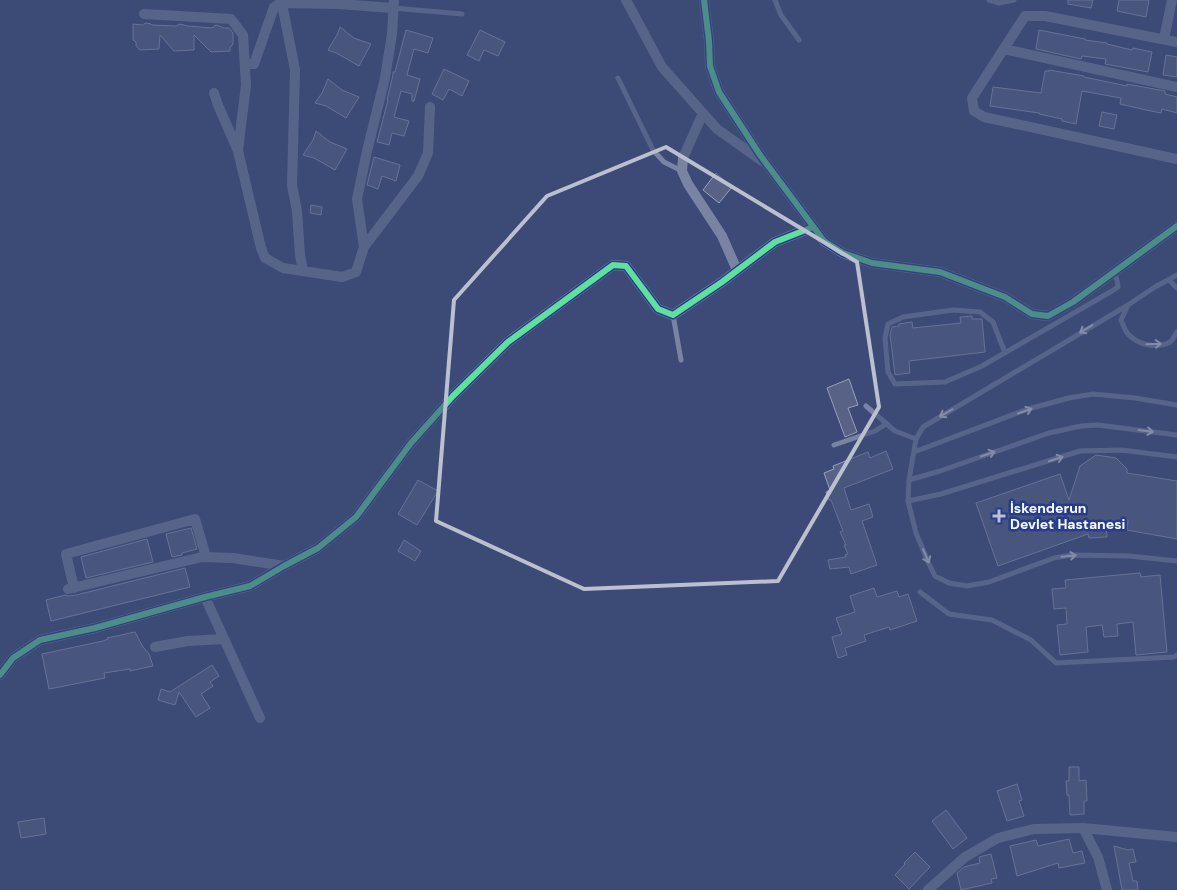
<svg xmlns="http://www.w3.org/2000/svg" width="1177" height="890" viewBox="0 0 1177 890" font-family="'DM Sans',sans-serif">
  <rect width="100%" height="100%" fill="#3d4a77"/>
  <!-- building -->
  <path fill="#576286" stroke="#99a0b9" d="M1068,0H1093L1091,8L1068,4Z
    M1119,0H1149L1146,17L1117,11Z
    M146,23L151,24L152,25L176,26L180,24L188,26L212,28L216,25L222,27L223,28H229L233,33V44L230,48V51L211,52L194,35V50L174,51L160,35L159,49L140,50L136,46V42L133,40V24L142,25Z
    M340,27L354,38L371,44L359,66L338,54L328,50L337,35Z
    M406,30L433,38L428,53L414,49L407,75L420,79L414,101H412V94L401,91L394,117L409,121L404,136L392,133L389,145L377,142L388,100H387L393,75V72H395Z
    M480,30L505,42L498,56L484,50L479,61L467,55Z
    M1039,30L1085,39V40L1107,43V44L1132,50L1133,48L1152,52L1148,72L1105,64L1106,59L1082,56L1081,59L1036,49Z
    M1166,55L1177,57V77L1163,75Z
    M444,69L469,81L462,96L449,89L443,100L432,94Z
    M1049,70L1084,76V77L1127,86V84L1165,91V94L1177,97V113L1162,109L1161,113L1146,110L1120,104L1121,98L1082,91L1076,124L1062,121V119L1039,114V113L990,106L993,87L1041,93L1045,71H1049Z
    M328,79L342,90L359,97L346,118L326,106L315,103L322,93Z
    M1102,112L1117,115L1114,129L1099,126Z
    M316,131L330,142L347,149L335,170L314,158L303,155L313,140Z
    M374,157L400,165L396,181L382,176L378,189L367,185Z
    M716,173L732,187L719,203L703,190Z
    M311,205L322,207L321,215L310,213Z
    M972,316V319H982L985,352L909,361L910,373L895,375L890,335L892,327L899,326V324L912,322L913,328L961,323L960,317Z
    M849,379L858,405L848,408L857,432L845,437L827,388Z
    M886,451L893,469L844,488L851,510L869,504L873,517L862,521L877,565L851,574L849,567L830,569L828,560L846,557L845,555L848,554L844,545H846L840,532L843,531L831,500H829L826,492L830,490L824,473L834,469L833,466L868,452L870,458Z
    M1096,455L1116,458L1127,469V473L1177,481V539L1127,530L1128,520L1106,522L1107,537L1089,538L1088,534L998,566L976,503L1060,474L1069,500L1080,466Z
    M418,480L438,491L417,525L398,514Z
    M191,528L197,549L182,553V555L172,557L166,534Z
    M147,539L153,562L86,578L81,557Z
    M404,540L421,551L415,561L398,551Z
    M185,568L190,587L51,621L46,600L65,595L69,596L76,595Z
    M1140,573L1141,577L1160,575L1167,652L1136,655L1133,622L1117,624L1118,636L1104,637L1102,625L1086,627L1088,652L1060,655L1057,625L1067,624L1066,608L1054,609L1052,589L1066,588L1065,580Z
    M874,588L877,597L897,591L899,597L908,594L917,621L890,630L889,627L864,635L866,641L845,648L847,655L838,658L832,637L842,634L836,618L855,612L850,596Z
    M135,632L143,647L149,654L153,666L130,671V669L104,673L105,678L49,689L42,654L103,641L108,639L107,638Z
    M212,665L219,676L210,682L213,686L201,694L210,708L196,717L179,692L175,705L158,700L161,689L170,692Z
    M1069,767H1079V781L1086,780L1087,801H1084V814L1070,815L1069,795H1067L1066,781H1069Z
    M1017,784L1022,800L1019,801L1024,816L1007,821L997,791Z
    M946,810L967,838L953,849L932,821Z
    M44,818L46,834L21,838L18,822Z
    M1069,839L1073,853L1082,851L1085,863L1059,868L1058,863L1017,876L1010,846L1036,840L1038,846Z
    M1114,846L1128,850L1133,849L1136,862L1129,863L1133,881H1137L1138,890H1122Z
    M915,852L930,867L909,889L895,875L905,864L904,863Z
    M991,854L997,878L991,879L992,883L961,890L957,873L964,867L980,863L979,857Z"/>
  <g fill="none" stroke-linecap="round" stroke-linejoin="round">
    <!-- lane -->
    <path stroke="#7984a2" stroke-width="5" d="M775,0L781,15L799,40
      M989,0L999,3L1014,0
      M393,8L462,14
      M618,78L653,150L664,162L682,171
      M1177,275L1155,287L1128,305L1121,320C1123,324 1125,331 1128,334C1138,345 1157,349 1170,342C1173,340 1175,335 1177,332
      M1169,280L1177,288
      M1128,305L923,427L916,439L909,480L908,501L916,533L929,564L935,576L949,583L967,586L989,582L1054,558L1072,555L1129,556L1177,561
      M673,315L681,360
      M1005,353L993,322L980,312L953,310L903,317L888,324L885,338L888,372L895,384L945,382L982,366L1112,291L1118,287L1117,280L1114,273
      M866,406L895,431L916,439
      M834,445L875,431L886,424
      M914,452L1028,409L1069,398L1093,394L1135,398L1177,405
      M909,480L940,471L1049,433L1081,426L1098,425L1177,435
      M908,501L941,494L1080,451L1122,450L1177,457
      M920,592L949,614L992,620L1031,640L1056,663L1174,657L1177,655"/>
    <!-- street -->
    <path stroke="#7984a2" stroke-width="10" d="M280,0L283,9L295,70L292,185L297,211L300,255L303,271
      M626,0L662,67L717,129L762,161
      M704,0L709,41L710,66L719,92L760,155L824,241L843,253L872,263L940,272L1005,297L1032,314L1048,316L1073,302L1177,226
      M144,14L231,19L243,35L246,85L238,150
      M1164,39L1172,0
      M1177,42L1045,16H1025L972,98L974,111L984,117L1177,159
      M1004,49L1177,87
      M245,64H254L274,7L281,3L338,4L393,8
      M214,93L218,105L238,151L261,248L265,258L283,268L342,277L356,272L364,247L418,176L428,153L430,107
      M703,113L683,158L682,171L688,184L722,236L737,270
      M364,247L357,199L367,151L385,78L392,34L394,0
      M74,588L66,554L195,519L206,557
      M68,589L202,557L233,558L284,566
      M205,597L260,718
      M155,647L188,641L224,639
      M0,675L13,658L40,640L95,628L205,597L250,586L284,566L318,548L356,517L411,443L453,396L508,342L613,265L626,266L658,309L673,315L722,282L775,242L813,227
      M928,890L965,857L998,838L1034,829L1083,828
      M1107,890L1098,857L1083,828L1177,837"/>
    <!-- cycleway casing -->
    <g stroke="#253c8f" stroke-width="9">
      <path id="cycleway" d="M704,0L709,41L710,66L719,92L760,155L824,241L843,253L872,263L940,272L1005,297L1032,314L1048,316L1073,302L1177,226
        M0,675L13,658L40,640L95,628L205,597L250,586L284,566L318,548L356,517L411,443L453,396L508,342L613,265L626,266L658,309L673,315L722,282L775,242L813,227"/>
    </g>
    <!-- cycleway -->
    <use href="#cycleway" stroke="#60e19b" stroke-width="6"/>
  </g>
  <!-- one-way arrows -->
  <defs><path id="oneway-shaft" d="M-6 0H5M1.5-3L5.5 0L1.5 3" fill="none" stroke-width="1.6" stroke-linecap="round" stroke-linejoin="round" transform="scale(1.25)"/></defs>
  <g stroke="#d7dae3">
    <use href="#oneway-shaft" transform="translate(1086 329) rotate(149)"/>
    <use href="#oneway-shaft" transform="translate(1154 344) rotate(-2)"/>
    <use href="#oneway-shaft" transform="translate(1025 411) rotate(-19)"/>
    <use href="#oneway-shaft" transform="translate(946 413) rotate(150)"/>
    <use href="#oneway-shaft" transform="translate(1146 431) rotate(7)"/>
    <use href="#oneway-shaft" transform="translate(988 454) rotate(-19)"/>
    <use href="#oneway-shaft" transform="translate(1056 459) rotate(-18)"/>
    <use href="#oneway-shaft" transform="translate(926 556) rotate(67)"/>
    <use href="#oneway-shaft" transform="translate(1069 556) rotate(-6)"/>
  </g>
  <!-- marked area -->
  <path d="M0 0H1177V890H0ZM666,147L857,262L879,407L778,581L584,589L436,521L454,300L547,196Z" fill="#3d4a77" fill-opacity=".55" fill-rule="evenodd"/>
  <path fill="none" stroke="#bbc0cf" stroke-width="4" stroke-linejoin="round" d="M666,147L857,262L879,407L778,581L584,589L436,521L454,300L547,196Z"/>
  <!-- markers -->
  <path fill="#bbc0cf" stroke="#253c8f" stroke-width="2" d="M996.5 508.5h5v5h5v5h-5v5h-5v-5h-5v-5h5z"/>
  <g text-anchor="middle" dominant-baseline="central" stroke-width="5" stroke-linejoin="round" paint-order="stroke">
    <!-- poi labels -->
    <g font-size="14" font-weight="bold" fill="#fff" stroke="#253c8f" text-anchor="start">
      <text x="1010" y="508">İskenderun<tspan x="1010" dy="16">Devlet Hastanesi</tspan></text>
    </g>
  </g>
</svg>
